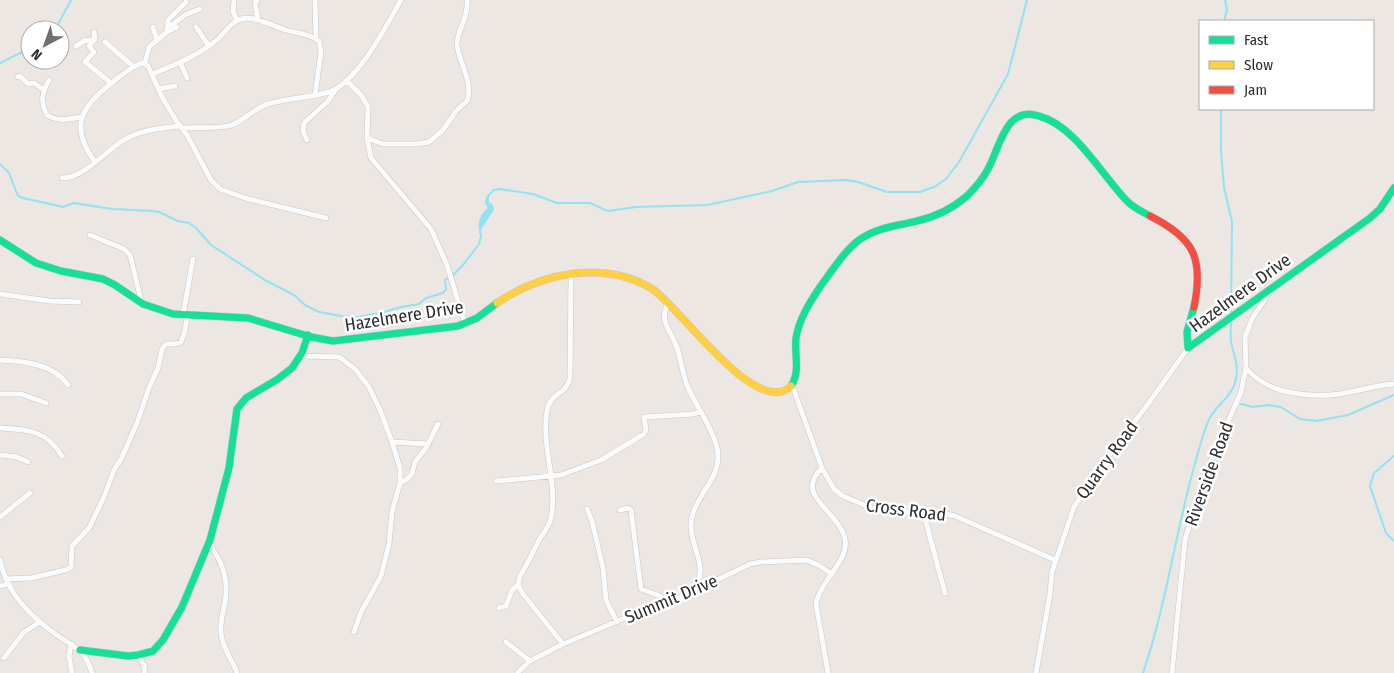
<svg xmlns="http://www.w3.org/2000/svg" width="1394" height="673" viewBox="0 0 1394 673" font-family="'Fira Sans Condensed',sans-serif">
  <rect width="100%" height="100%" fill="#ece7e3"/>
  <!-- water -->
  <path fill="#91e3f3" d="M489,193V202L493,205L494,210L480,231C476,223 481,213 488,208L485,204L486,197Z"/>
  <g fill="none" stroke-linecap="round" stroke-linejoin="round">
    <!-- stream -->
    <path stroke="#91e3f3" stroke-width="2" d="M1224,21L1227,10L1225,0
      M55,30L71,0
      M0,63L30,48
      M1221,109V151L1224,187L1232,222L1231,314
      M0,164L9,173L18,196L23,198L63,207L74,203L112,209L151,211L159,212L178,221L189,223L196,228L211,245L265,280L294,295L305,305L319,312L341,316L358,317L385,312L401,307L419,304L426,298L443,293L446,289L445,280L453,275L463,265L479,244L481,236L480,229
      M489,195L494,190L499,189L533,194L557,203H590L608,211L636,207L707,205L772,191L798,182L846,180L858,182L887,192H920L936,186L946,179L959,162L1008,74L1027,0
      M1241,404L1253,407L1269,405L1281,407L1300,419L1316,421L1348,415L1394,395
      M1394,456L1374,473L1370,486L1386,533L1394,541
      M1143,673C1166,606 1175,535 1194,467C1197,456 1205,425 1211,416C1218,404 1231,397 1235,383C1240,366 1234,357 1231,342C1230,334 1231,326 1231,319"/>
    <!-- street casing -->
    <g stroke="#c7c6c6" stroke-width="6">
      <path id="street" d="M234,0L233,11L237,21
        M257,0L255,3L258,20
        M315,0L316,39
        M153,27L157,41
        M169,27L185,15L200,9
        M196,27L209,46
        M94,32L95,39L89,46L94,52L85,62L111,83
        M167,32L177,27
        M105,42L134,67
        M76,46L86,40L89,41L94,39
        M180,62L187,78
        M145,63L149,47L167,32L168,20L186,2
        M152,74C173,66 195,57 213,43C222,37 229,24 238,20C252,14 270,25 283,29C294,33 309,33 319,41L321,52L315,95
        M18,77L20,76L28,84L34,83L44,90
        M49,80C42,93 40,101 47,115C58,122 70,119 82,117
        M347,81L361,95L368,107L367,138L371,158L431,229L447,265L465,324
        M158,89L175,86
        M182,128C196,127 220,129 232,125C245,120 254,108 268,104C288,98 309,98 329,92C358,82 386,26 401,0
        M367,138L383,144H417L429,142L443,130L456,111L467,101C474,83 459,63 457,45C456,32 469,18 467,0
        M307,140L303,131L304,123L328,101L336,89
        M95,162C68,125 82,106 114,81C122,75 133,65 143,63L148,66L162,97L177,122L187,135L211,180L220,189L245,198L326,218
        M62,178C84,179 106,150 124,140C140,130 162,128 180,126
        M90,235L124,249L130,255L142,304
        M0,294L49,301L79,302
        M668,302C659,322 669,327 676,345C681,358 682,372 687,385C695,405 710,423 716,444C727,478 691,495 691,526C691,550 711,568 692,591
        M183,315L193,259
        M301,356L339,357L355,369L369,387L380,410L392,442L400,468V483L392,512L389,544L381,576L361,612L354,632
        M0,360C24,361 54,364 68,385
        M1246,368C1251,374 1257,379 1264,383C1283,395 1319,397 1340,394C1358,391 1376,385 1394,384
        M792,385L822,468L834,489L843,496L874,509L895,512L932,511L955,516L1055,560
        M0,394H21L46,403
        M0,428C28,429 47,431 62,456
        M392,442L428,444
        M0,455L17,457L28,462
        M822,468C794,495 835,509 844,535C853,558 820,580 816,604L828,673
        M496,481L561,475L601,460L644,434L646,430L644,417L694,414L700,412
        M400,483L406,480L412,474L415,462L426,448L438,424
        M587,509L592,521L603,568L606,600L617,622
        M620,510L628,508L631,510L641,589L660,596L668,602
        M923,511L945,593
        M0,517L30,493
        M208,543C222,560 229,580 225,602C223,612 220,622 221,633C222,648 232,659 237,673
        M0,560C7,593 28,614 54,633C74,648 84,647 92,673
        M6,579L31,578L66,570L71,567L72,546L89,528L104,497L114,470L122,457L137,423L149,388L158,368L162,349L166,344H175L181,342L185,331L187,315
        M0,586L7,584
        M499,608L506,606L512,590L518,585
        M506,642L530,661
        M71,644L69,656L72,673
        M563,644L523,594L518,585L520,576C527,565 532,554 538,542C542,534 549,527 551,518C558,483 541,446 547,411C550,392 566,396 570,378L571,275
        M138,655L145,667L144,673
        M4,658L24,632L40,622
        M517,673L530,661L561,645L646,609L680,598L750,564L761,562L807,560L820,566L830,573
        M1036,673L1050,594L1052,572L1074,507L1103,463L1148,404L1188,348
        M1172,673L1185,540L1207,470L1241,392L1246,368L1245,337L1252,319L1271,290"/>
    </g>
    <!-- fast casing -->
    <g stroke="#c7c6c6" stroke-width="8">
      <path id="fast" d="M0,240L36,263L61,271L103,279L115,285L143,304L173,314L248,318L311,337L333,341L458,326L477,318L497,303
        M1194,307L1187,332L1188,348L1370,218L1380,209L1394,188
        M791,386C801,371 794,354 796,338C799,319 810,302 820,287C831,272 847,247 862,238C879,227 898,226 917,221C935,217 953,208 967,196C975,188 983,179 988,169C1000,148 1005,105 1039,116C1076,126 1102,176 1128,202C1134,208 1143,212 1150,216
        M80,650L128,656L138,655L153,651L163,640L182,607L210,540L229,468L237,409L246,398L278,379L292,368L302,353L308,335"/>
    </g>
    <!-- slow casing -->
    <g stroke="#c7c6c6" stroke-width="8">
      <path id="slow" d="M497,303C541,273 603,260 651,288C678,304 756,420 791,386"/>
    </g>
    <!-- jam casing -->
    <g stroke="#c7c6c6" stroke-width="8">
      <path id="jam" d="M1150,216C1194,238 1204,258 1194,307"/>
    </g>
    <!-- street -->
    <use href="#street" stroke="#fcfbfb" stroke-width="5"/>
    <!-- fast -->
    <use href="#fast" stroke="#16e098" stroke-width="7"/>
    <!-- slow -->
    <use href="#slow" stroke="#ffcf43" stroke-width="7"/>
    <!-- jam -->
    <use href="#jam" stroke="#f24e42" stroke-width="7"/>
  </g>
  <g text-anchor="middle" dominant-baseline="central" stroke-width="5" stroke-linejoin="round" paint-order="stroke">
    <!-- street labels -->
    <g font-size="18" fill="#2e2e2e" stroke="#fff">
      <text transform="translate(1240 293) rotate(-36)">Hazelmere Drive</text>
      <text transform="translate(404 316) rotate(-9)">Hazelmere Drive</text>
      <text transform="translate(1107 460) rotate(-54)">Quarry Road</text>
      <text transform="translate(1209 474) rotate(-70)">Riverside Road</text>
      <text transform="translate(906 510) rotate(7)">Cross Road</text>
      <text transform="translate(671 599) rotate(-23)">Summit Drive</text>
    </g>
  </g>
  <!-- legend -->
  <rect x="1199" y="20" width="175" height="90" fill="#ffffff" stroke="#ababab"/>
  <rect x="1209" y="36" width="25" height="8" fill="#16e098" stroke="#ababab"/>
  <text x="1244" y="45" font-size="15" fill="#2e2e2e">Fast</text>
  <rect x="1209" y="61" width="25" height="8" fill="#ffcf43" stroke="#ababab"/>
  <text x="1244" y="70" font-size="15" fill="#2e2e2e">Slow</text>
  <rect x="1209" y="86" width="25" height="8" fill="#f24e42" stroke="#ababab"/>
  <text x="1244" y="95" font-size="15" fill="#2e2e2e">Jam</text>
  <!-- north arrow -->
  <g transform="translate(45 45) rotate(221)"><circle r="24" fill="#ffffff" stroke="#ababab"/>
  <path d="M0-4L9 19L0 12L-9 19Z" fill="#706f6d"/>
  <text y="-8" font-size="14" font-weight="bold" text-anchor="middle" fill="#2e2e2e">N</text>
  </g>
</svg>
